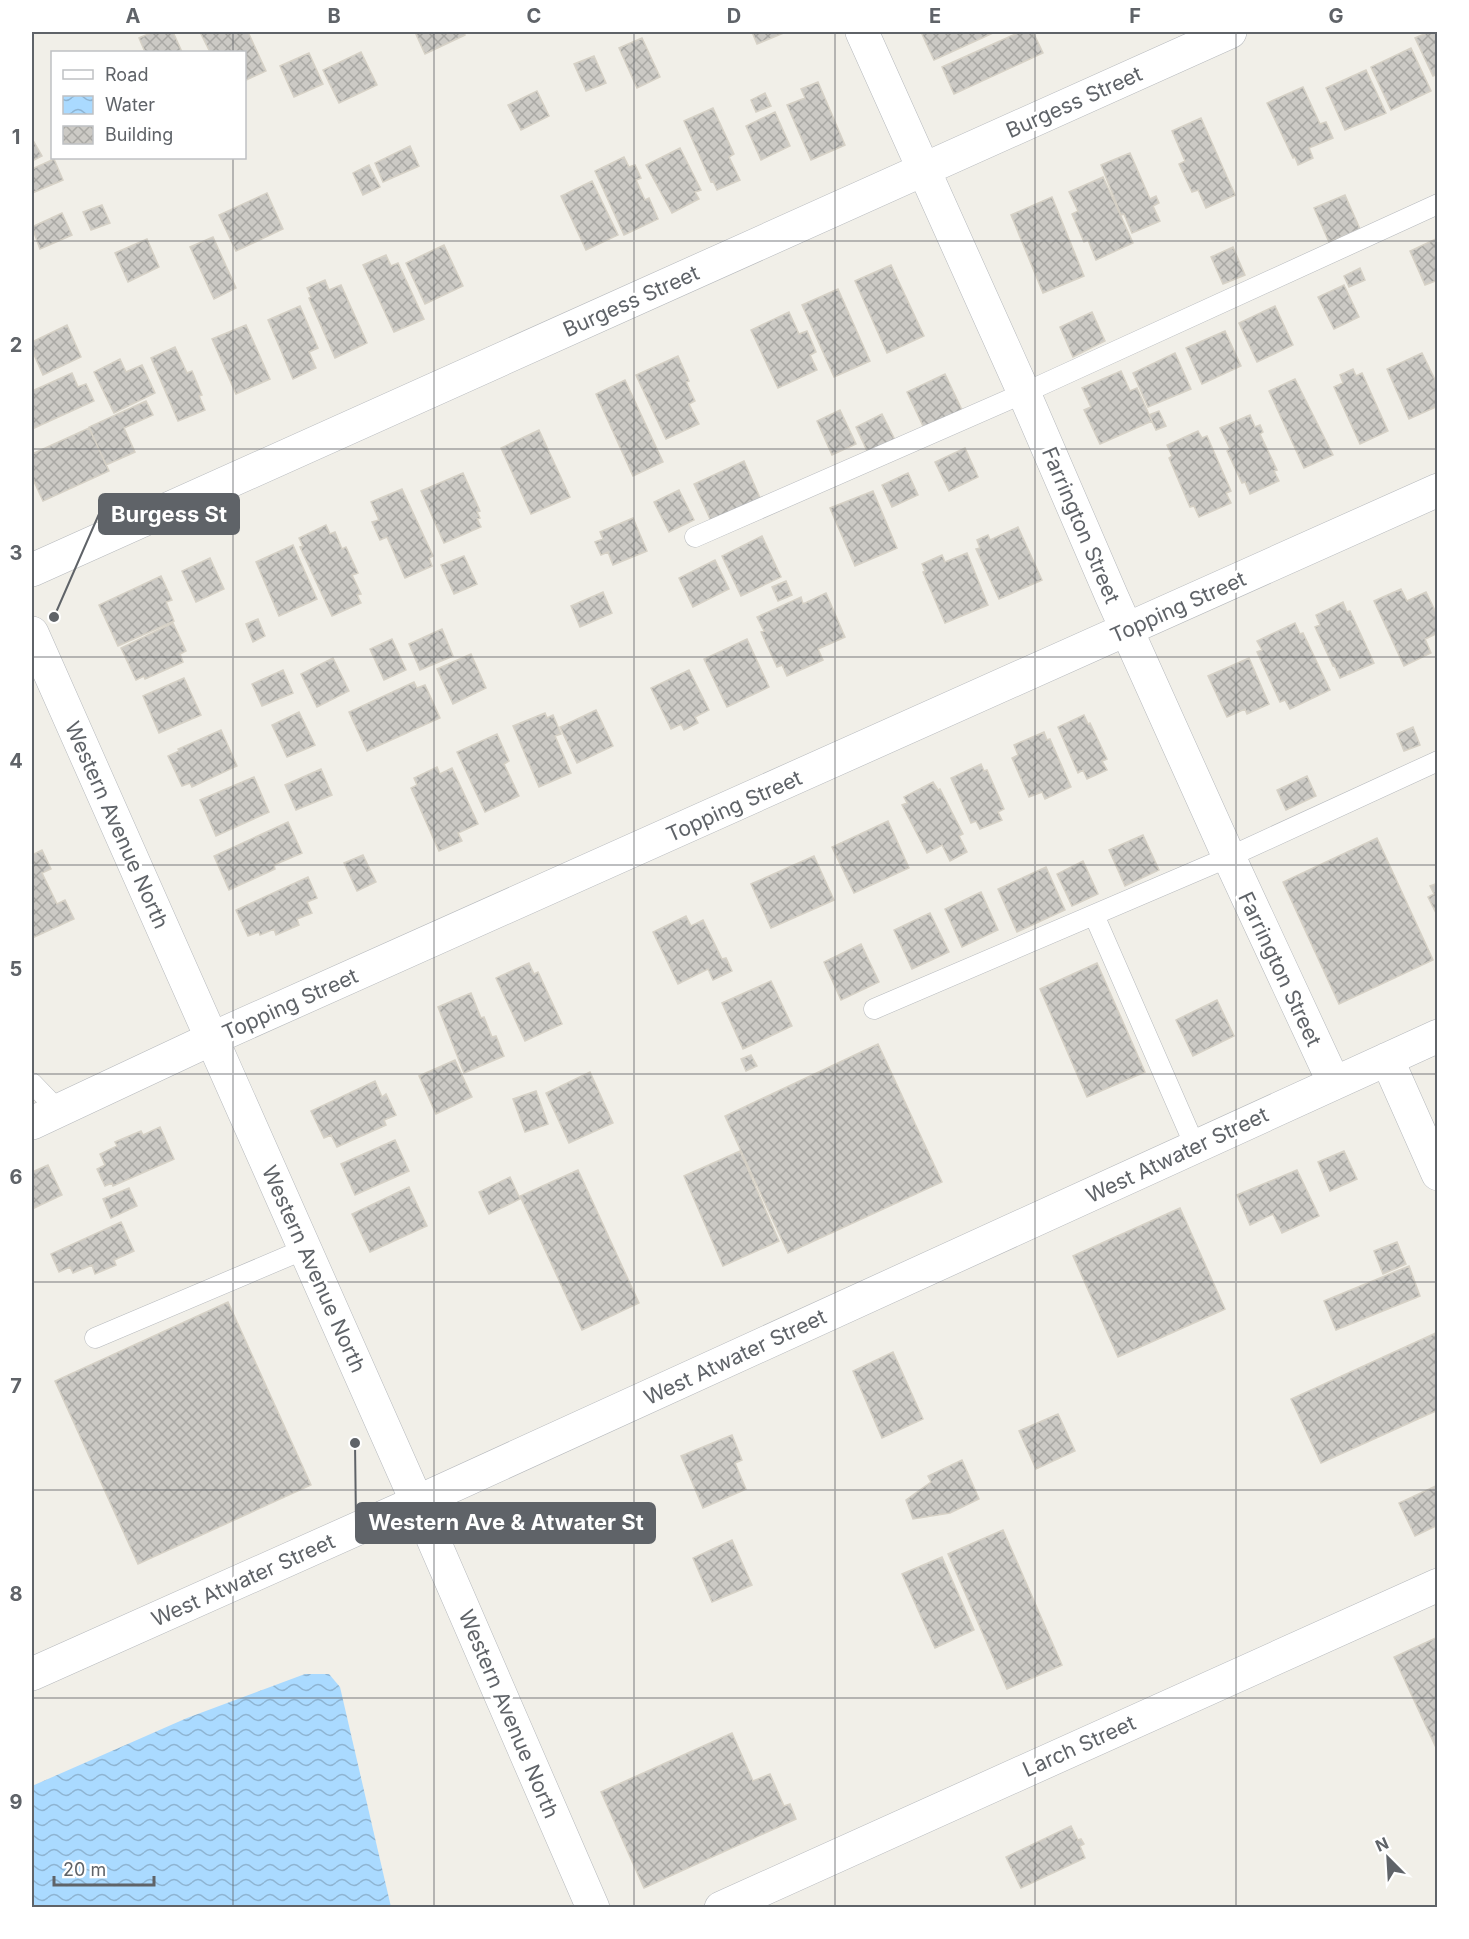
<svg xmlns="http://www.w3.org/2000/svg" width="1469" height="1939" viewBox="0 0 1469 1939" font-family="Inter,sans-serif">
  <defs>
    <pattern id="water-waves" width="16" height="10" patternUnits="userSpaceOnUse" patternTransform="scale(1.5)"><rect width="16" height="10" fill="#aadaff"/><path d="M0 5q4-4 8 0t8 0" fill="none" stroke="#8eb4d2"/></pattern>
    <pattern id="building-cross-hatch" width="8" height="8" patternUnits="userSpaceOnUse" patternTransform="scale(1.5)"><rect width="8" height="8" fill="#cccac5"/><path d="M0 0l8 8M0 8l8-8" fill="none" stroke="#a9a8a4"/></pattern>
  </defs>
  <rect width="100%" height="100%" fill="#f1efe8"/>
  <!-- water -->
  <path fill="url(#water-waves)" d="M305,1674H329L340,1687L391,1907H32V1786L187,1718Z"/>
  <!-- building -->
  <path fill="url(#building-cross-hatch)" stroke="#d6d1c6" stroke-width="1.5" d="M153,32H173L182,52H145L139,38Z
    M200,32H248L266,71L244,81V52H210Z
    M415,32H464L465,35L425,54Z
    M752,32H786L757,44Z
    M921,32H992L993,33L934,60Z
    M1020,32H1033L1043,53L954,94L942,67Z
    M1429,32H1438V74L1433,76L1415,38Z
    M642,38L660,77L637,88L619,48Z
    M1411,48L1431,91L1391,110L1371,67Z
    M361,52L377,85L339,103L323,70Z
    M309,53L323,84L294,97L280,66Z
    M594,56L606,83L586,91L574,64Z
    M1366,70L1386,113L1345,130L1326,88Z
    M818,82L845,145L811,160L787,105L805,98L801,89Z
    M1303,87L1320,124L1326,122L1333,138L1309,148L1313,158L1298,165L1295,157L1293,158L1267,103Z
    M537,91L549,116L521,130L508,105Z
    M765,93L771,106L756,112L751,100Z
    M713,108L734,154L729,157L740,180L717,190L713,181L711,182L684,121Z
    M775,112L790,146L761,160L746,126Z
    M1201,118L1235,195L1206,208L1198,190L1192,192L1179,164L1185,161L1172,131Z
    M34,142L42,156L32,161V143Z
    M410,146L419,166L383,182L375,163Z
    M680,148L701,190L695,192L699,199L672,213L646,165Z
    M1130,153L1150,199L1156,196L1159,203L1153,206L1160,221L1132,233L1124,214L1121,215L1101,165Z
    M624,157L629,167L635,165L641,178L636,180L645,200L649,198L658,219L624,235L595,171Z
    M54,159L63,180L32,193V169Z
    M369,165L380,187L363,195L353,173Z
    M1103,177L1133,243L1096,260L1088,240L1084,242L1072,214L1078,211L1069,192Z
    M592,181L618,235L586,250L561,196Z
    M267,193L283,229L236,251L219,215Z
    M1345,195L1360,229L1329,242L1314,208Z
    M1052,197L1084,276L1043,293L1011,215Z
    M102,205L110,223L91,230L83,212Z
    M62,213L72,235L40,249L32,227Z
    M213,237L236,288L214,299L190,247Z
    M1438,238V280L1425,285L1410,251Z
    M147,239L159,267L128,282L115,253Z
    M444,245L463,286L425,304L406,263Z
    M1233,247L1245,275L1223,284L1211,257Z
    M386,255L391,266L398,263L424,319L394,332L363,265Z
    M891,265L924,336L887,353L855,281Z
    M1360,268L1365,280L1349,287L1344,276Z
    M325,280L329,290L341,285L367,343L335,358L309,298L311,297L307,288Z
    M1344,285L1359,317L1334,329L1318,297Z
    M838,289L870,361L834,377L802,305Z
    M300,306L318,348L309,352L316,368L293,379L268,320Z
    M1275,306L1293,345L1257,362L1239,323Z
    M789,312L799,334L807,331L816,352L810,355L817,370L778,388L751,330Z
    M1092,312L1105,341L1073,357L1060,327Z
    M67,325L81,357L43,375L32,350V342Z
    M246,325L270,379L236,394L212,339Z
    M1225,331L1241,366L1202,384L1186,348Z
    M175,347L187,373L192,371L202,395L199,396L205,410L178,421L151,358Z
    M1175,353L1191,389L1148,407L1133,373Z
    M1422,353L1438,386V406L1409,419L1387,369Z
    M678,356L689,381L686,382L695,401L689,404L699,424L666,439L636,375Z
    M120,359L126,372L142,365L155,393L114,413L94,372Z
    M1353,369L1356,376L1362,373L1388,431L1360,444L1334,387L1343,383L1340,375Z
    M1121,371L1130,391L1137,388L1152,421L1100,444L1084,410L1091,407L1082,388Z
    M72,373L78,387L86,384L94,401L32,429V391Z
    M945,374L962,410L924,428L907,392Z
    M1295,379L1333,455L1304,468L1269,391Z
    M625,380L663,462L633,476L596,394Z
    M146,401L153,415L124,428L135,452L106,465L89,427Z
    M840,410L856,444L832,455L817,421Z
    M1159,411L1166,426L1156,430L1149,415Z
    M882,414L895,440L868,453L856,427Z
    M1250,415L1255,427L1260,425L1263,432L1260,434L1277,470L1274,471L1279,481L1250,494L1245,482L1242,483L1227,451L1230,449L1220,428Z
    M89,428L109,471L43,501L32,477V454Z
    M539,430L570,497L531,514L501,448Z
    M1198,431L1202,438L1207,436L1231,491L1226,493L1231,503L1199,517L1194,506L1190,507L1169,458L1172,456L1167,445Z
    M965,448L978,477L949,491L935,462Z
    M744,461L760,498L711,521L694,484Z
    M463,473L480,511L477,512L480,518L477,519L481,527L444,543L421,491Z
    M908,473L918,495L892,507L882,485Z
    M402,489L433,556L429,558L432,566L405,578L387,537L380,540L372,522L379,520L371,502Z
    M679,490L694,520L669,532L654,502Z
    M873,491L897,548L855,566L830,508Z
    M633,518L647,551L613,565L608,552L601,555L595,542L603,539L600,532Z
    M326,525L330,534L335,532L342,549L346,547L358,573L352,575L361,594L357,595L361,603L332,616L300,547L303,546L299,538Z
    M1018,527L1042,580L999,599L976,549L980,548L977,540L988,535L990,540Z
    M762,536L781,577L741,596L722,556Z
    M293,545L317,599L279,616L256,562Z
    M967,553L988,605L945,623L923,572L925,571L922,564L942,555L945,562Z
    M464,556L477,584L454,594L441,565Z
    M210,558L224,589L196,602L182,571Z
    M715,560L729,589L693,607L679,578Z
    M161,576L172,600L166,602L174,621L118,646L99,605Z
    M786,581L792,595L778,601L772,587Z
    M1401,589L1407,601L1426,592L1438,617V633L1425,639L1431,653L1404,666L1374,601Z
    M603,592L612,613L580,627L571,606Z
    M826,593L845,637L818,649L823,660L787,676L782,665L777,667L761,632L764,631L757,617L801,597L803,604Z
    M1343,602L1347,612L1350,611L1374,663L1340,678L1334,665L1333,666L1315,627L1320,625L1316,615Z
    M258,619L265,636L253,642L246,624Z
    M173,623L186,651L180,654L183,662L145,679L144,676L136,680L121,648Z
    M1295,623L1300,634L1303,633L1330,690L1290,709L1285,700L1280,702L1257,652L1262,650L1257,641Z
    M442,629L453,656L420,670L409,644Z
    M392,639L406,670L384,680L370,649Z
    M747,639L769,687L727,707L704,659Z
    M471,654L486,688L453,704L437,669Z
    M333,658L349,691L317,707L301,674Z
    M1249,658L1269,704L1247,714L1245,709L1227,717L1208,676Z
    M283,670L293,693L262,706L252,684Z
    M689,670L709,710L695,717L698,723L684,730L681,724L671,729L651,688Z
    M184,678L201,715L159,733L143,696Z
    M414,682L417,688L425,685L440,718L367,751L349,712Z
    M596,710L613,746L577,763L560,727Z
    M299,712L315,745L287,757L272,725Z
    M545,713L547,718L553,715L561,734L555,736L571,773L539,787L513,726Z
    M1084,715L1088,724L1090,723L1107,759L1102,761L1107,770L1087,779L1083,770L1078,773L1058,727Z
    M1413,727L1420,745L1404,751L1397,734Z
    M221,730L237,766L192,787L190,783L182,786L168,756L179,751L178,749Z
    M1044,732L1047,740L1050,739L1071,787L1045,799L1042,792L1029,797L1012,758L1018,755L1014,745Z
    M497,734L509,761L504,764L519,796L485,812L457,752Z
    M981,764L984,771L987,770L1004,809L998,812L1002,820L980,829L976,821L971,823L951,778Z
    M437,767L440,774L452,768L478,824L458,833L462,841L439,851L411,788L417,785L414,778Z
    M321,769L332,795L296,810L285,785Z
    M1307,776L1316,796L1286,810L1277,790Z
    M254,777L269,812L216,836L200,800Z
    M933,782L938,790L940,789L963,834L959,836L967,852L950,861L942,845L927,853L902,805L907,803L904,797Z
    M888,821L909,868L854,893L832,847Z
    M288,822L302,853L274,865L275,869L229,890L214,856Z
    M1143,835L1159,870L1125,886L1109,850Z
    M1377,838L1433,960L1339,1004L1283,882Z
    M42,850L51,869L42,873L57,904L65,900L74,919L32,938V855Z
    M363,855L376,882L357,891L344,863Z
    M814,856L834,900L771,928L751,884Z
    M1083,861L1098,894L1072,906L1057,874Z
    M1046,867L1065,910L1017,932L998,889Z
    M308,877L317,898L307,902L312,913L297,919L299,925L276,935L274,929L260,935L259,932L248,936L236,910Z
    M1438,883V917L1428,897L1434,894L1430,886Z
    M981,892L998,930L962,947L945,909Z
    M930,913L949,952L912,969L894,930Z
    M686,916L691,926L703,920L722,959L726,958L732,971L713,980L708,969L678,984L653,932Z
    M861,944L879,982L841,1000L824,962Z
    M529,963L534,974L538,972L562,1024L525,1041L496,978Z
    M1097,963L1145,1072L1087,1097L1040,989Z
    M771,981L792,1026L743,1049L722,1003Z
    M471,993L481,1018L484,1017L492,1037L496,1036L504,1056L464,1073L438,1007Z
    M1217,1000L1234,1036L1193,1056L1176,1020Z
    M878,1044L942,1182L788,1253L725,1116Z
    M751,1055L757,1066L746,1071L741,1059Z
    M455,1060L472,1097L436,1114L419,1076Z
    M590,1072L613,1123L569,1143L546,1093Z
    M375,1081L382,1097L386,1094L396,1115L384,1120L386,1125L337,1147L331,1135L324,1138L311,1111Z
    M536,1091L548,1124L525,1132L513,1099Z
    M160,1127L174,1159L113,1186L112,1183L105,1186L97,1169L105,1165L100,1154L117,1146L115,1142L141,1131L143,1135Z
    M395,1140L409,1171L355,1195L341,1164Z
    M740,1151L779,1241L723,1266L684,1176Z
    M1344,1151L1357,1179L1330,1191L1318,1162Z
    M48,1165L62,1195L32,1209V1172Z
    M578,1170L639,1303L582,1330L520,1196Z
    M1297,1170L1319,1216L1282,1233L1273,1214L1250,1225L1237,1195Z
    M510,1177L520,1199L489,1214L479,1192Z
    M409,1187L427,1226L370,1252L352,1214Z
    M129,1188L137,1206L111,1218L103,1199Z
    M1180,1208L1225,1309L1118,1357L1073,1256Z
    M121,1222L134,1251L114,1260L116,1265L95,1274L92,1265L73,1273L70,1267L59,1272L51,1254Z
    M1397,1242L1406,1264L1383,1274L1374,1251Z
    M1409,1266L1420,1296L1336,1330L1324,1301Z
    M228,1302L311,1485L138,1564L55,1381Z
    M1438,1332V1410L1321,1463L1291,1399Z
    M893,1352L923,1419L882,1438L853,1371Z
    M1058,1414L1075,1451L1036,1469L1019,1431Z
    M732,1435L742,1460L735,1463L746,1489L703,1508L681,1456Z
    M962,1460L979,1499L950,1513L913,1519L906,1500L931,1482L928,1476Z
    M1438,1485V1525L1415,1536L1399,1503Z
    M1003,1530L1062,1665L1007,1689L948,1554Z
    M732,1540L752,1585L712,1602L693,1558Z
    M942,1557L974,1630L935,1648L902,1574Z
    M1438,1637V1752L1394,1657Z
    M732,1733L753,1781L770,1774L784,1806L790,1804L796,1819L644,1888L601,1792Z
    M1071,1826L1078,1840L1081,1839L1084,1844L1080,1846L1085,1858L1021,1888L1006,1857Z"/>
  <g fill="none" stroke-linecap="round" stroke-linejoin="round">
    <!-- service casing -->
    <g stroke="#b5b8bc" stroke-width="21">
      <path id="service" d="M695,537L1024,393L1438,204
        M1094,915L1195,1146
        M874,1009L1229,857L1438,761
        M32,1083L59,1111
        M95,1338L305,1249"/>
    </g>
    <!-- minor casing -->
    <g stroke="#b5b8bc" stroke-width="34">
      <path id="minor" d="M862,32L1024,393L1112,597L1229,857L1334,1083
        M32,570L1230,32
        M1387,1059L1438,1174
        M32,1123L211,1039L1438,490
        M32,1674L417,1502L1438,1036
        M721,1908L1438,1585"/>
    </g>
    <!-- tertiary casing -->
    <g stroke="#b5b8bc" stroke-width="34">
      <path id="tertiary" d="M32,633L417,1502L593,1908"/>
    </g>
    <!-- service -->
    <use href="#service" stroke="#fff" stroke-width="20"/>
    <!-- minor -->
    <use href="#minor" stroke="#fff" stroke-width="33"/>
    <!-- tertiary -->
    <use href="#tertiary" stroke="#fff" stroke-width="33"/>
  </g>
  <!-- grid -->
  <path fill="none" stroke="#5f6368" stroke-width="1.5" stroke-opacity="0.55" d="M233,32V52M434,32V1908M634,32V1908M835,32V1908M1035,32V1908M1236,32V1908M233,158V1908M32,241H1438M32,449H1438M32,657H1438M32,865H1438M32,1074H1438M32,1282H1438M32,1490H1438M32,1698H1438"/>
  <g text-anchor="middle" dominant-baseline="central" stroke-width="6" stroke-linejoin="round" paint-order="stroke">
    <!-- street labels -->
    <g font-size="21" fill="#5f6368" stroke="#fff">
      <text transform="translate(1074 102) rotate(-24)">Burgess Street</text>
      <text transform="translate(631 301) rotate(-24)">Burgess Street</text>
      <text transform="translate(1081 525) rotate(67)">Farrington Street</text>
      <text transform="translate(1178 607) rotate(-24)">Topping Street</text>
      <text transform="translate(734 806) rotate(-24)">Topping Street</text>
      <text transform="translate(117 825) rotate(66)">Western Avenue North</text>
      <text transform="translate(1280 969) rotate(65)">Farrington Street</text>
      <text transform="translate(290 1004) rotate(-24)">Topping Street</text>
      <text transform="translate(1177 1155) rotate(-25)">West Atwater Street</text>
      <text transform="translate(314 1269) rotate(66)">Western Avenue North</text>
      <text transform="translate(735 1357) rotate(-25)">West Atwater Street</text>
      <text transform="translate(243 1580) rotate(-24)">West Atwater Street</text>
      <text transform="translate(509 1714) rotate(67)">Western Avenue North</text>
      <text transform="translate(1079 1746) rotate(-24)">Larch Street</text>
    </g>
  </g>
  <!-- callouts -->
  <path fill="none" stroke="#5f6368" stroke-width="2" d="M54 617L99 514M355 1443L356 1523"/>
  <g fill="#5f6368" stroke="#fff" stroke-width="2">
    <circle cx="54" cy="617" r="6"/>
    <circle cx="355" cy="1443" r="6"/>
  </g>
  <g fill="#5f6368" stroke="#5f6368" stroke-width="2">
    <rect x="99" y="494" width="140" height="40" rx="6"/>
    <rect x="356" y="1503" width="299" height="40" rx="6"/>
  </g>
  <g font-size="22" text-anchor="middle" font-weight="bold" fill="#fff">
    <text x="169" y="522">Burgess St</text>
    <text x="506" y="1530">Western Ave &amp; Atwater St</text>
  </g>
  <!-- border -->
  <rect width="1469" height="1939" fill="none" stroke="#ffffff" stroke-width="66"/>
  <!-- legend -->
  <rect x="51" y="51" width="195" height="108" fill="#ffffff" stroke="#bfc1c3" stroke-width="1.5"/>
  <rect x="63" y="70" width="30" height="9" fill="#ffffff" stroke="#bfc1c3" stroke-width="1.5"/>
  <text x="105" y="81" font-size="18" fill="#5f6368">Road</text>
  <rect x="63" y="96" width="30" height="18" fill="url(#water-waves)" stroke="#bfc1c3" stroke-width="1.5"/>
  <text x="105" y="111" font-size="18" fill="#5f6368">Water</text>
  <rect x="63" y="126" width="30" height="18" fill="url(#building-cross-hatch)" stroke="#bfc1c3" stroke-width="1.5"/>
  <text x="105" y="141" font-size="18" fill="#5f6368">Building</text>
  <!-- north arrow -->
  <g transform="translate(1388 1858) rotate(336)" stroke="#ffffff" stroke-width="4.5" paint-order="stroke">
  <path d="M0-4.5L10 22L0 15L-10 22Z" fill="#5f6368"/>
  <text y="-9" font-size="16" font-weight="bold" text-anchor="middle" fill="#5f6368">N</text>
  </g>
  <!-- scale -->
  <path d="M54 1876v9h100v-9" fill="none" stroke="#5f6368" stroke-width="3"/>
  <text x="63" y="1876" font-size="18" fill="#5f6368" stroke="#ffffff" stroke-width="4.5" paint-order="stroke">20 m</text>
  <rect x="33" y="33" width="1403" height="1873" fill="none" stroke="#5f6368" stroke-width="2"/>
  <g font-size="20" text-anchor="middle" font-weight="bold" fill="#5f6368">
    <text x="133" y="23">A</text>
    <text x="334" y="23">B</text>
    <text x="534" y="23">C</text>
    <text x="734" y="23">D</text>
    <text x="935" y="23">E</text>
    <text x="1135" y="23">F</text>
    <text x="1336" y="23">G</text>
    <text x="16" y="144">1</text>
    <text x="16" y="352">2</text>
    <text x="16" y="560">3</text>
    <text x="16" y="768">4</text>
    <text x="16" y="976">5</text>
    <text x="16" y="1184">6</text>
    <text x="16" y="1393">7</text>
    <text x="16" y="1601">8</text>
    <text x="16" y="1809">9</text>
  </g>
</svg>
